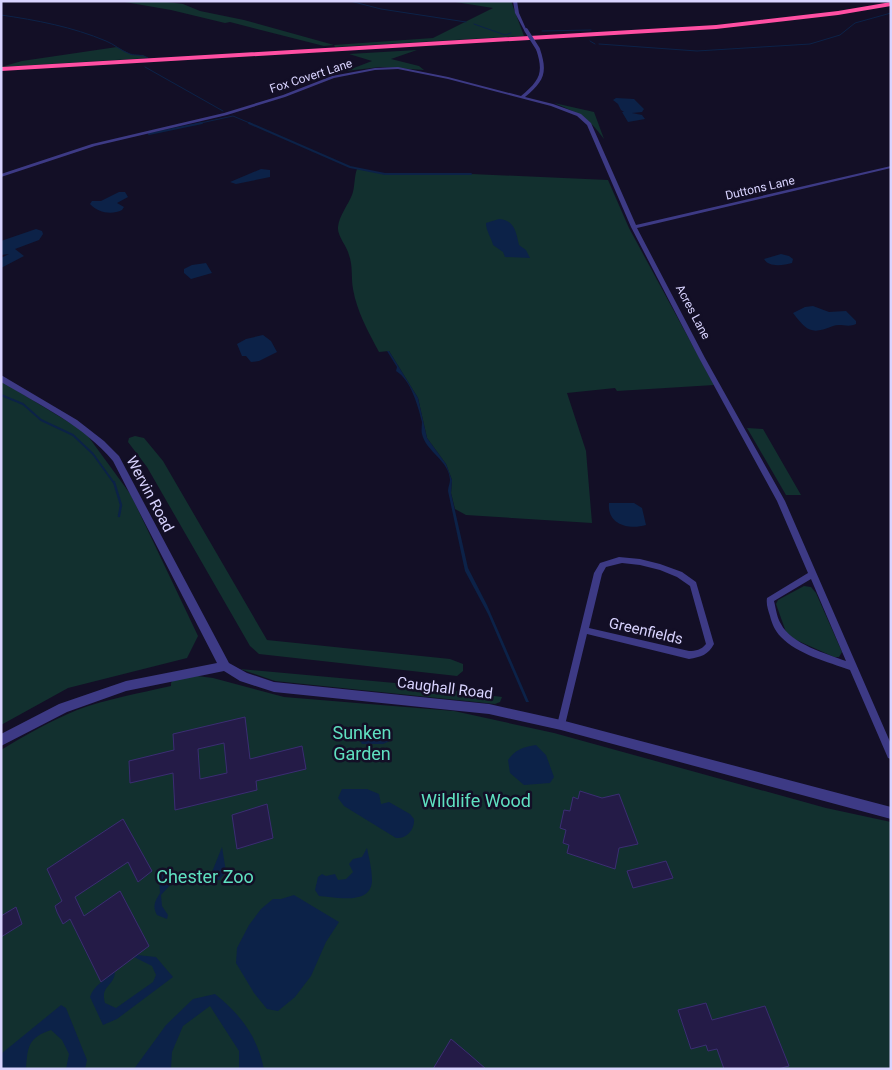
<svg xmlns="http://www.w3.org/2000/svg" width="892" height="1070" viewBox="0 0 892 1070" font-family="Roboto,sans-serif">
  <rect width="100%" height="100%" fill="#130f26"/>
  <!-- green -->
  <path fill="#12302f" d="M119,1H160L183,4L200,11L244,20L334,45L433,38L493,8L449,1H511L524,36L335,47L334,45L324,46L230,22L225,23L171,10Z
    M117,47L132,55H143L148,58L1,67L22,61Z
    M417,50L391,59L419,66L424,70L380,67L346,71L372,61L349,54Z
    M554,103L594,112L604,139C587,116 580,114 554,103Z
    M357,169L385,174H471L608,180L629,228L714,385L617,391L615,388L567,393L586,451L592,523L466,515L455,509L451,493L452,480L446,464L427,438L418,398L389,351L379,352C368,331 357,312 353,289C351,277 353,266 349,255C347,246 337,236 338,227C339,216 348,205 352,195C355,187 354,177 357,169Z
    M1,381L85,432L131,495L198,636L187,658L68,688L1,725Z
    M747,428L763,429L801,495H786Z
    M135,436L144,438L163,461L267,640L450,659L463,664V671L457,676L259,654L250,646L147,467L128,442L129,438Z
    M804,586L811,587L816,593L842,652L839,657H834L794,639L786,632L776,604L778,600Z
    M240,669L395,683L502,697L500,702L495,704L275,681Z
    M197,676L213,678L284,697L454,711L554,733L826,808L891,822V1069H1V750C25,735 51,721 77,710C107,699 140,693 171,686V683L173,680Z"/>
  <!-- water -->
  <path fill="#0c2248" d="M616,98L634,99L644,109L642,112L632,113L642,115L645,119L628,122L622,112H624L621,110L618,104L613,100Z
    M261,169L270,170V177L236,184L230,182Z
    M119,192H125L128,197L117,203L124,207L122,210C112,215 98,213 90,204L92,201H101Z
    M499,219C514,220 516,231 519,245L526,250L530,258L505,257L503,252L493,245C491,237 486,231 486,223Z
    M36,229L42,231L43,234L39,240L15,249L24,256L1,268V258L9,254L1,255V241Z
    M781,254L789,256L793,259L792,263C784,265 769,268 764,259Z
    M206,263L212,273L191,279L184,273V269L192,265Z
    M813,306L829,312L846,311L856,321V324C848,328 840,323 833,326C811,335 807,331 793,313L805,307Z
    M263,335L271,341L277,352L259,361L251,362L246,356H242L237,344L246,339Z
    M387,351H389L418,398L427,438L446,464L452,480L451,493L468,568L487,605L529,702H526L488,614L465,571L448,491C448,487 450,483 450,480C449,460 426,452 422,434C421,430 422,426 422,422C418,406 411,380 396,371L397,367Z
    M609,503H634L642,508L646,525C629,530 607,525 609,503Z
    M365,728C372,734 379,734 388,730L392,733L390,741L383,744H362C358,738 358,734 362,729Z
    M536,745L546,755L554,777L550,783L524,785L510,773L508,760C516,749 523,747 536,745Z
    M342,789H367L379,794L381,804L389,802L410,814L414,819C415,829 407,839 396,838L344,806L338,798Z
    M222,847L226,872L219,880L214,881L210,877Z
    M367,848C369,858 372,869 372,880C372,906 335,897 319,896L315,890L318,877L322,874L326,876L335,874L338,880L346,879L353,872L349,864L353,859L362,857Z
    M163,874L173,880L172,883L161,895L162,906L168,915L167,919L157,915C152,906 155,901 160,893L159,877Z
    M294,895L339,922L326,942L311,976L295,997L278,1011L267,1009L254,993L236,963L237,948L249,925L261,909L273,899H281Z
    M137,955L156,957L173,977L117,1019L103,1025L90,997C93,986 107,978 115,972C114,987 100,985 105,1003L116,1008L153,982L156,975L152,966L134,957Z
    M215,994C241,1015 257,1036 264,1069H239V1051L210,1006L183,1026L172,1052L171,1069H134L166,1025L193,999Z
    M61,1005L66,1008L87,1060L85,1069H66L69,1054L62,1040L51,1030C28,1038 28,1046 26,1068L1,1069V1054Z"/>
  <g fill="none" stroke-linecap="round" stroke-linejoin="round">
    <!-- stream-far2 -->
    <path stroke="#0c2248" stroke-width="1" d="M350,1L381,9L466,22
      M1,15C36,20 73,27 106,41C114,44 121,51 130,54C136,56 142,54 148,58
      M474,24L505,35L511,33
      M542,31L591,30
      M590,41L595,44
      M599,44L697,51L810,44L840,35L855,23L891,13
      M145,67L223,111
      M196,124L233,116L252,124"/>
    <!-- stream-far1 -->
    <path stroke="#0c2248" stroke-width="2" d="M249,123L350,167L385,174H471
      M149,134L202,123
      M1,395L23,404L41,420L73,435L93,454L114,483"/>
    <!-- stream -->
    <path stroke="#0c2248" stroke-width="2.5" d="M114,482L121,505L119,516"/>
  </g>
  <!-- building -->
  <path fill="#241b47" stroke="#3b2d73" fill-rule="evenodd" d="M245,717L250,759L302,746L306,769L256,781L257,790L175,810L173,773L130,783L129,761L174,750L173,734ZM224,743L227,773L200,779L198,749Z
    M580,791L602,798L619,794L638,844L619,848L615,869L567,853L569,845L563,843L566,830L560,828L564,810L570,811L573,797L578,799Z
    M267,804L273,838L237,849L232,815Z
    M123,819L152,871L138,882L128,862L75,897L84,916L120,891L149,946L101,982L70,919L63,924L57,912L55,906L62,901L47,869Z
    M666,861L673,878L633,888L627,871Z
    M16,907L22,924L1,937V916Z
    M706,1003L712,1020L765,1006L789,1066L778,1069H724L717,1049L708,1051L706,1045L691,1049L678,1010Z
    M451,1039L470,1055L486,1069H433Z"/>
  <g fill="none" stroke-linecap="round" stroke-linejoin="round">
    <!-- minor -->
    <path fill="#3d3a85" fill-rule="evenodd" d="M513,1H517L519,13L527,31L524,30L515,13Z
      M538,48L540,49C548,73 544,81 525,97L553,104L581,114L591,123L636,225L891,166V168L637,228L705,358L785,501L891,744V759L888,758L850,670C828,662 797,654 781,637C775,631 772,624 770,616C768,610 766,604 767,598L808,573L777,501L699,358L631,227L587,125L577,116L551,106L448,79L398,69L375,70L334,78L285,97L227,115L95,146L1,177V174L92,144L224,113L283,95L332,76L375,68L398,67L448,77L521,96C540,80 544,73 536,49ZM811,579L846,661C827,654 791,644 781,624C777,618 776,609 774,601Z
      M619,557L640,559L660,564L682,572L696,582L714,644C708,655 701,657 689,659L587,634L565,725L564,728L561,729L558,728L557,725L594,573L600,563ZM622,563L640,565L660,570L677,577L690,586L706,644C701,650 696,651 689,651L589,628L602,574L606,567Z"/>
    <!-- tertiary -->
    <path fill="#3d3a85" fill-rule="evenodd" d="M1,375L77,420L104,441L119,456L229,663L247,673L274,682L489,704L561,720L891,807V819L561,730L489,714L274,692L240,681L224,671L126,691L67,712L1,746V734L59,704L126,681L217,663L113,461C84,426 40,405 1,382Z"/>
    <!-- motorway -->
    <path fill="#ff4fa3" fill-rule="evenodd" d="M891,2V6L838,15L716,29L1,71V67L716,25L838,11Z"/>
    <!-- minor-bridge -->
    <path stroke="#3d3a85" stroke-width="4" d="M526,30L538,49"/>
  </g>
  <g text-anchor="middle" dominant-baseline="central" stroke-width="5" stroke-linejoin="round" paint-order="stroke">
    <!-- far-street labels -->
    <g font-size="12" fill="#d9d4ff" stroke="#130f26">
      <text transform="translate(311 76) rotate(-18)">Fox Covert Lane</text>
      <text transform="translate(760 188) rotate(-13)">Duttons Lane</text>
      <text transform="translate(693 312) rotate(62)">Acres Lane</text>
    </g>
    <!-- street labels -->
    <g font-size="15" fill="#d9d4ff" stroke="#130f26">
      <text transform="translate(150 494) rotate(62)">Wervin Road</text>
      <text transform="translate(646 631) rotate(13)">Greenfields</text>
      <text transform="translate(445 688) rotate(7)">Caughall Road</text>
    </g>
    <!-- near-park labels -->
    <g font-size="18" fill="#5fe0c0" stroke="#130f26">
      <text x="362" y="732">Sunken<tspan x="362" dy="21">Garden</tspan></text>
      <text x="476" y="800">Wildlife Wood</text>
      <text x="205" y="876">Chester Zoo</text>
    </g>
  </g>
  <!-- border -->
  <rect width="892" height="1070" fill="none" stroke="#d9d4ff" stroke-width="5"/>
</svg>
